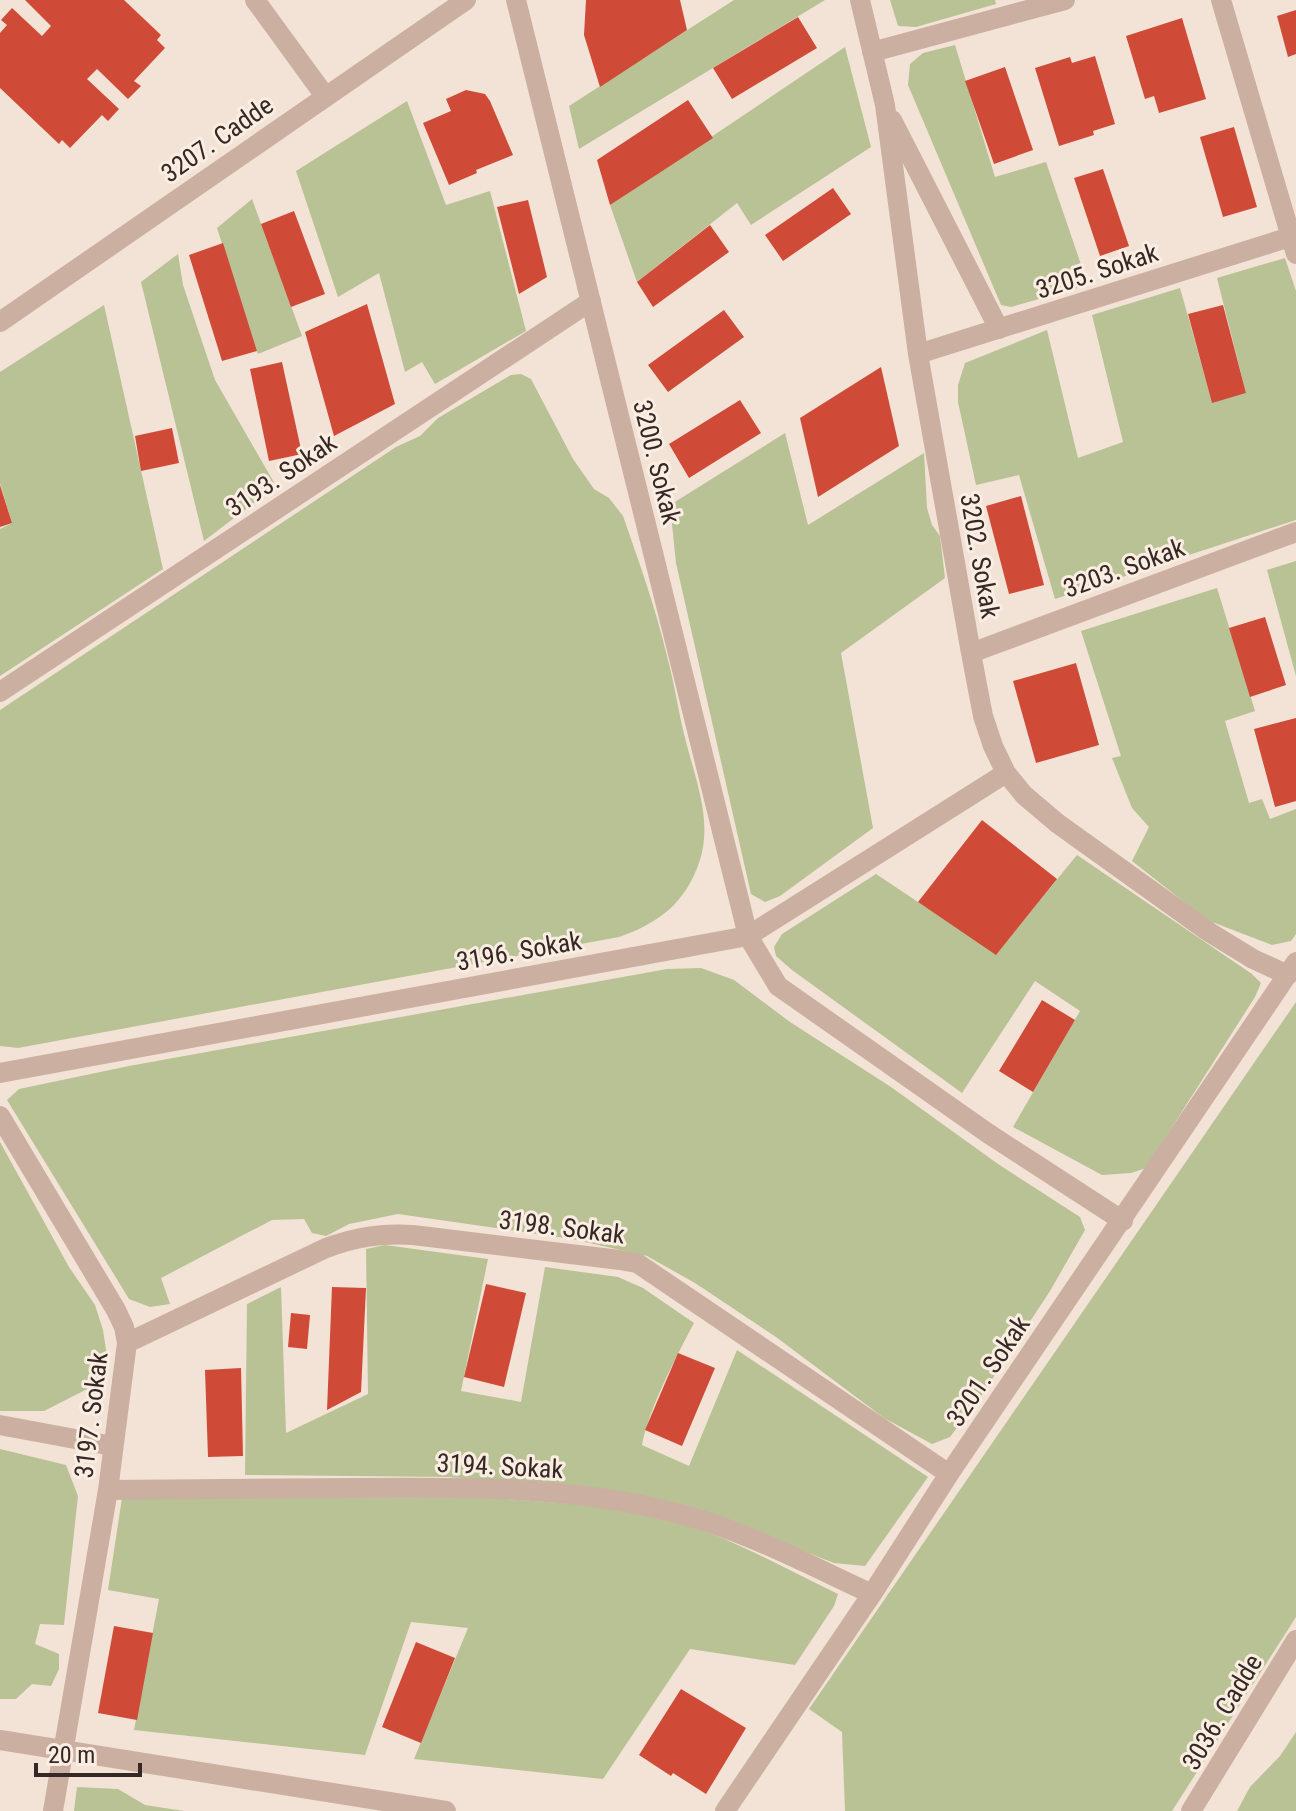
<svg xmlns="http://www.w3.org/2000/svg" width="1296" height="1811" viewBox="0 0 1296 1811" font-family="'Roboto Condensed',sans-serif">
  <rect width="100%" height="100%" fill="#f3e2d6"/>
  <!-- green -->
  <path fill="#b8c295" d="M734,0H825L579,149L569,106Z
    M890,0H995L996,4L916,27L898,26Z
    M955,45L995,177L1046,162L1088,285L1011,307L1001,305L908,85L910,64L923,53Z
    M845,47L871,147L751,225L737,203L637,282L610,205Z
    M407,101L446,205L490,191L526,331L435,384L422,362L405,372L379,273L338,297L296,171Z
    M252,199L302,336L258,354L217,228Z
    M178,254L183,285L215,380L276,486L204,541L141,282Z
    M1285,258L1296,291V520L1055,599L1019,475L976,485L958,402V385L965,363L1047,330L1078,458L1123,442L1092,315L1180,288L1212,402L1246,393L1217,278Z
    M104,305L163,569L0,676V529L12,523L0,483V372Z
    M521,374L531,379L573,459L594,489L609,498L623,516C639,562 656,609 667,656C674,682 678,709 684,734C694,776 713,818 700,860C686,903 659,923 619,937L18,1048L0,1046V710L396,447L420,436L438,418L511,375Z
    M785,433L808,525L924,453L927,508L932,525L940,536L945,578L841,653L873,828L780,896L765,902L751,894L676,563L670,505Z
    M1296,561V676L1267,570Z
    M1217,588L1255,711L1225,721L1249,803L1262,799L1270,819L1296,809V934L1291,941L1272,945L1207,920L1132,861L1149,827L1132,808L1112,758L1121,756L1081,631Z
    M1077,855L1252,974L1261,983L1255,997L1146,1168L1131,1173L1102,1175L1013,1127L1080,1011L1035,981L962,1093L792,970L776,956L774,947L782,934L876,874L996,954Z
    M701,968L734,980L790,1022L891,1087L998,1164L1080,1217L1085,1230L1050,1291L981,1396L950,1437L932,1444L884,1418L776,1337L695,1283L647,1256L572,1239L398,1214L349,1224L326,1236L312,1233L304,1219L272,1220L161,1278L170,1304L150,1307L129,1299L7,1100L19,1089L129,1066L667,969Z
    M1296,1002V1617L1172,1811H845L842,1732L809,1709Z
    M0,1142L69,1267L95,1305L103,1330L107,1356L97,1384L44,1411H0Z
    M385,1245L488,1259L461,1391L521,1402L545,1267L618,1277L643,1288L694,1323C676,1357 649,1408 642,1445L689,1466L737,1350L928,1477L865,1566L834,1563L693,1508L549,1485L448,1477L245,1475L247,1304L281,1287L286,1433L368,1394L366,1249Z
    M0,1449L66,1465L78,1496L64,1625L40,1624L35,1644L59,1654V1669L51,1686L32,1684L16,1699H0Z
    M478,1497C539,1502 603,1503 663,1518C724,1533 781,1567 838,1594L834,1606L795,1665L690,1649L603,1779L414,1759L468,1628L411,1622L365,1755L134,1730L159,1599L108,1590L122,1498Z
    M1296,1732V1811H1237L1250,1787L1280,1756Z
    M77,1787L118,1789L145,1805L184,1811H74Z"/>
  <!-- building -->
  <path fill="#cf4b37" d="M25,0H124L161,35L157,40L165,48L134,81L141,86L128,99L97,69L87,79L119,109L108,121L102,115L70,148L62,140L59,144L0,88V33L7,25L1,20L12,8L42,36L51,26Z
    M586,0H680L687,30L600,87L584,35Z
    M1296,10V54L1288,57L1277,16Z
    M798,17L817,48L732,99L713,68Z
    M1182,18L1206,99L1159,113L1154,96L1145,99L1126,36Z
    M1095,56L1115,124L1093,131L1094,135L1059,146L1035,68L1070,57L1072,63Z
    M1005,67L1033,150L994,164L965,81Z
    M466,90L485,94L490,101L513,155L476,170L477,173L449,185L423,123L451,111L446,99Z
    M688,100L713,138L610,205L597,160Z
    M1234,127L1257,207L1223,217L1200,137Z
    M1103,169L1129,246L1100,256L1074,178Z
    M833,188L851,214L783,261L765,235Z
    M528,200L547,277L519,294L497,207Z
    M294,211L325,294L291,307L261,224Z
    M710,225L729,252L653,307L637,282Z
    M223,243L257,351L222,361L189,255Z
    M367,304L395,404L334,436L305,332Z
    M1223,305L1246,393L1212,403L1188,314Z
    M724,310L744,337L668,392L648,365Z
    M282,362L302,454L269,461L250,369Z
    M881,367L899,446L818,497L800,418Z
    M740,400L761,433L689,478L669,444Z
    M172,428L179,463L141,471L135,436Z
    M0,485L12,523L0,527Z
    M1021,496L1044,585L1009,594L986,506Z
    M1265,617L1286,685L1250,697L1229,628Z
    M1076,663L1099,745L1036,763L1013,681Z
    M1296,718V801L1275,807L1254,729Z
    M982,820L1057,879L996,955L918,902Z
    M1042,1000L1075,1020L1033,1092L999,1071Z
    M486,1284L526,1293L504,1387L464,1377Z
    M332,1287L366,1288L361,1392L327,1410Z
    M291,1313L310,1315L307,1349L288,1347Z
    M678,1353L715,1368L682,1446L645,1430Z
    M241,1368L243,1456L208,1457L205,1370Z
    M114,1626L153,1633L137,1720L98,1713Z
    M416,1642L455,1658L421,1743L382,1727Z
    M681,1689L746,1728L706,1794L673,1773L671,1776L639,1755Z"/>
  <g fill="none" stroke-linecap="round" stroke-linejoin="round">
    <!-- minor -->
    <path stroke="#cbb0a1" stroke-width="20" d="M255,0L325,96
      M516,0L748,936L778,986L989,1134L1123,1221
      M860,0L885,105L918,354L971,653L983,716L993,746L1006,773L1024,795L1057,823L1209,932L1253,959L1288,975
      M1221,0L1296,254
      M872,52L1065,0
      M892,120L999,329
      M0,322L466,0
      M918,354L1290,237
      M971,653L1296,532
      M0,692L591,301
      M0,1073L748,936L1006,773
      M0,1116L116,1310L124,1327L127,1343L108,1490L53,1811
      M127,1343L326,1248C356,1237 381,1233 413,1235L620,1260L637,1263L949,1474
      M0,1425L113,1446
      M108,1490C191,1490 274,1489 356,1488C463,1487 572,1486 676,1513C742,1529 811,1566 872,1594
      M0,1740L446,1811
      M725,1811L872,1594L949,1474L1296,962
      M1191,1811L1296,1640"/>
  </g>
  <g text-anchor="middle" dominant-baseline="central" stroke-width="6" stroke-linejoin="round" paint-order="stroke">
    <!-- street labels -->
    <g font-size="26" fill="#352825" stroke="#faede2">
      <text transform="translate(217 139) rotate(-35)">3207. Cadde</text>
      <text transform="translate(1097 271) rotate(-18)">3205. Sokak</text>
      <text transform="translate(657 462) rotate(76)">3200. Sokak</text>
      <text transform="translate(281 475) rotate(-34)">3193. Sokak</text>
      <text transform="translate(980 556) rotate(80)">3202. Sokak</text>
      <text transform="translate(1124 568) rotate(-20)">3203. Sokak</text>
      <text transform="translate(519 951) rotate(-10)">3196. Sokak</text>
      <text transform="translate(562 1227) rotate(7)">3198. Sokak</text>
      <text transform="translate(988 1371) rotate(-56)">3201. Sokak</text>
      <text transform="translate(91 1415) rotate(-83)">3197. Sokak</text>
      <text transform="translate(500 1466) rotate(3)">3194. Sokak</text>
      <text transform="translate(1222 1712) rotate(-59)">3036. Cadde</text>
    </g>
  </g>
  <!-- scale -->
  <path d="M36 1763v12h104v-12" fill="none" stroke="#352825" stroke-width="4"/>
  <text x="48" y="1763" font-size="24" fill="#352825" stroke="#faede2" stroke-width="6" paint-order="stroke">20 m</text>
</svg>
